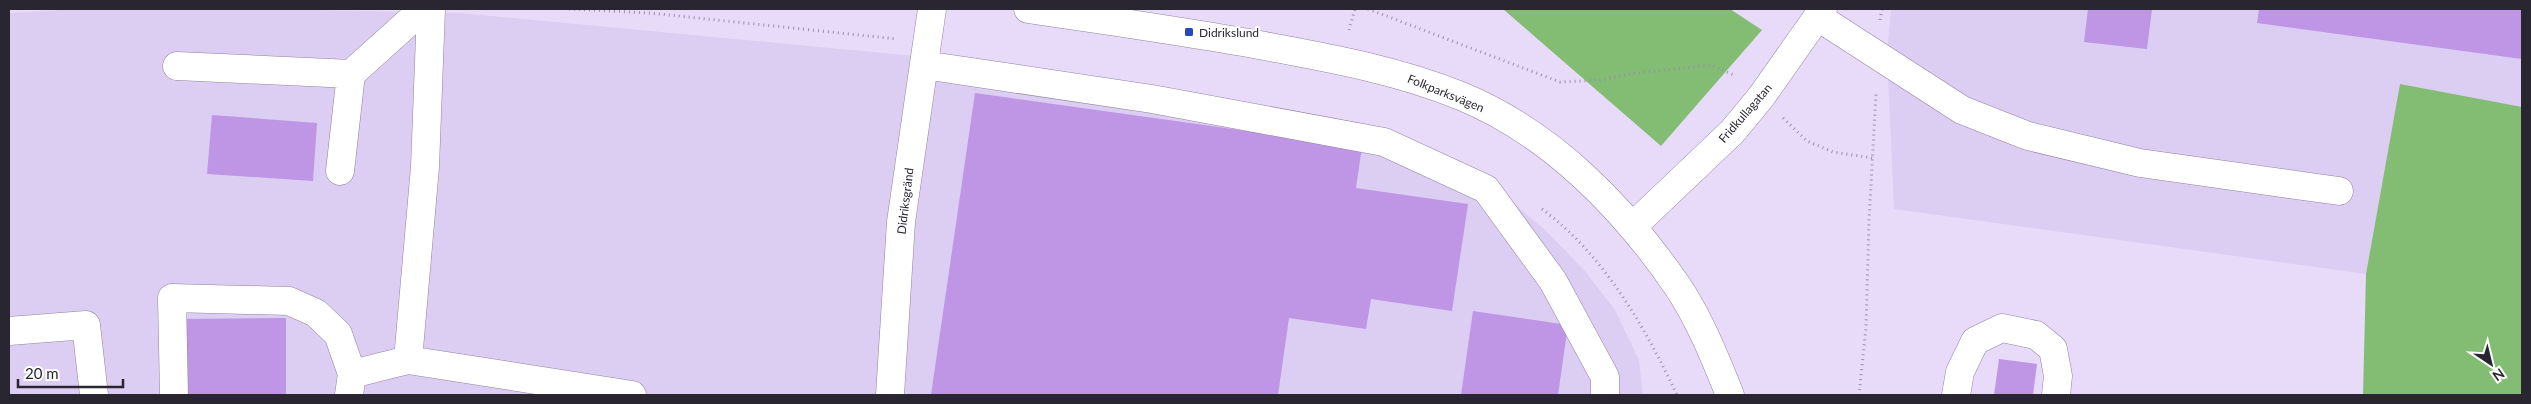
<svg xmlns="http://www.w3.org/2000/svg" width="2531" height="404" viewBox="0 0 2531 404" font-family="Lato,sans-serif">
  <rect width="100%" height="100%" fill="#e8dbfa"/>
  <!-- built -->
  <path fill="#dccdf2" d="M80,9H266L460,13L946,59L1336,118L1409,142L1484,178L1545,230L1585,271L1615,310L1639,360L1643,395H9V13Z
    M1891,9H2522V107L2400,85L2366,274L1894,209L1887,52Z"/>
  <!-- forest -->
  <path fill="#82bd73" d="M1503,9H1730L1762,30L1661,146Z
    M2400,84L2522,107V395H2363L2366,274Z"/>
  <!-- building -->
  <path fill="#bf95e5" d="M2088,9H2152L2147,49L2084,42Z
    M2259,9H2522V59L2257,23Z
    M975,93L1362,147L1356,188L1468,204L1452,311L1371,299L1366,329L1289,318L1278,395H931Z
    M212,115L317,123L313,181L207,174Z
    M1473,311L1568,325L1558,395H1461Z
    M286,318V395H182V319Z
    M1999,359L2037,364L2033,395H1994Z"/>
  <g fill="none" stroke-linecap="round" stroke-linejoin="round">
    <!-- minor casing -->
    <g stroke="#9084a0" stroke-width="29">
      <path id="minor" d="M1818,17L1962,110L2028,136L2140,163L2339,191
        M924,65L1152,99L1384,142L1486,189L1553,281L1605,377V395
        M177,66L351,74L423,9
        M340,171L351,74
        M1632,227L1732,132L1761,97L1823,9
        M9,331L86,325L94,395
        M408,360L632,395
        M174,395L172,298L289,301L316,313L338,334L352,374
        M349,395L352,374L408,360L425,167L431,9
        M890,395L901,222L932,9
        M1956,395L1960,372L1975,341L2002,328L2036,335L2053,349L2058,376L2056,395"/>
    </g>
    <!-- major casing -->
    <g stroke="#9084a0" stroke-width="29">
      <path id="major" d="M1028,9C1109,21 1189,32 1270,47C1335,59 1399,71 1461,96C1551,133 1624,208 1678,287C1700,320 1715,358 1730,395"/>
    </g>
    <!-- path -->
    <path stroke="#998fa6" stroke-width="3" stroke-dasharray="1 4" stroke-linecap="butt" d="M569,9L650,13L897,39
      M1368,9L1560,82L1600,80L1629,74L1711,65L1736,76
      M1880,20L1882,9
      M1349,30L1355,9
      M1783,118L1807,141L1833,152L1873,158
      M1542,209C1604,255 1645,327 1677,395
      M1859,395L1866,328L1869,221L1876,94"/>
    <!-- minor -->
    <use href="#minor" stroke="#fff" stroke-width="28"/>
    <!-- major -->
    <use href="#major" stroke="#fff" stroke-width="28"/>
  </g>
  <!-- markers -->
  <rect fill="#2948b8" stroke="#fff" stroke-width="2" x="1184" y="27" width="10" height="10" rx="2.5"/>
  <g text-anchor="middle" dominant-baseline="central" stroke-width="4" stroke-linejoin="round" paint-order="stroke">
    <!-- poi labels -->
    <g font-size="12" fill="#2a2631" stroke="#fff" text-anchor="start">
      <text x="1199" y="32">Didrikslund</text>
    </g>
    <!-- street labels -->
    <g font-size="12" fill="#2a2631" stroke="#fff">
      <text transform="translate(1446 93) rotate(22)">Folkparksvägen</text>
      <text transform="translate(1745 113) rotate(-49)">Fridkullagatan</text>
      <text transform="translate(905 201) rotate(-83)">Didriksgränd</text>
    </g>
  </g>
  <!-- border -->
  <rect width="2531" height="404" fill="none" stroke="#2a2631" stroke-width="20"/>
  <!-- north arrow -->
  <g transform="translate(2491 364) rotate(145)" stroke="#ffffff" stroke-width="4" paint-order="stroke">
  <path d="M0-4L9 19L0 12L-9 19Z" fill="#2a2631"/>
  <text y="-8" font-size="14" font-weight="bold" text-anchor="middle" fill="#2a2631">N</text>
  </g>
  <!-- scale -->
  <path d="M18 379v8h105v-8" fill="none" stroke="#2a2631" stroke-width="2.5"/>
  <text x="25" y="379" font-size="15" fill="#2a2631" stroke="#ffffff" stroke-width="4" paint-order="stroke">20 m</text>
</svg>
